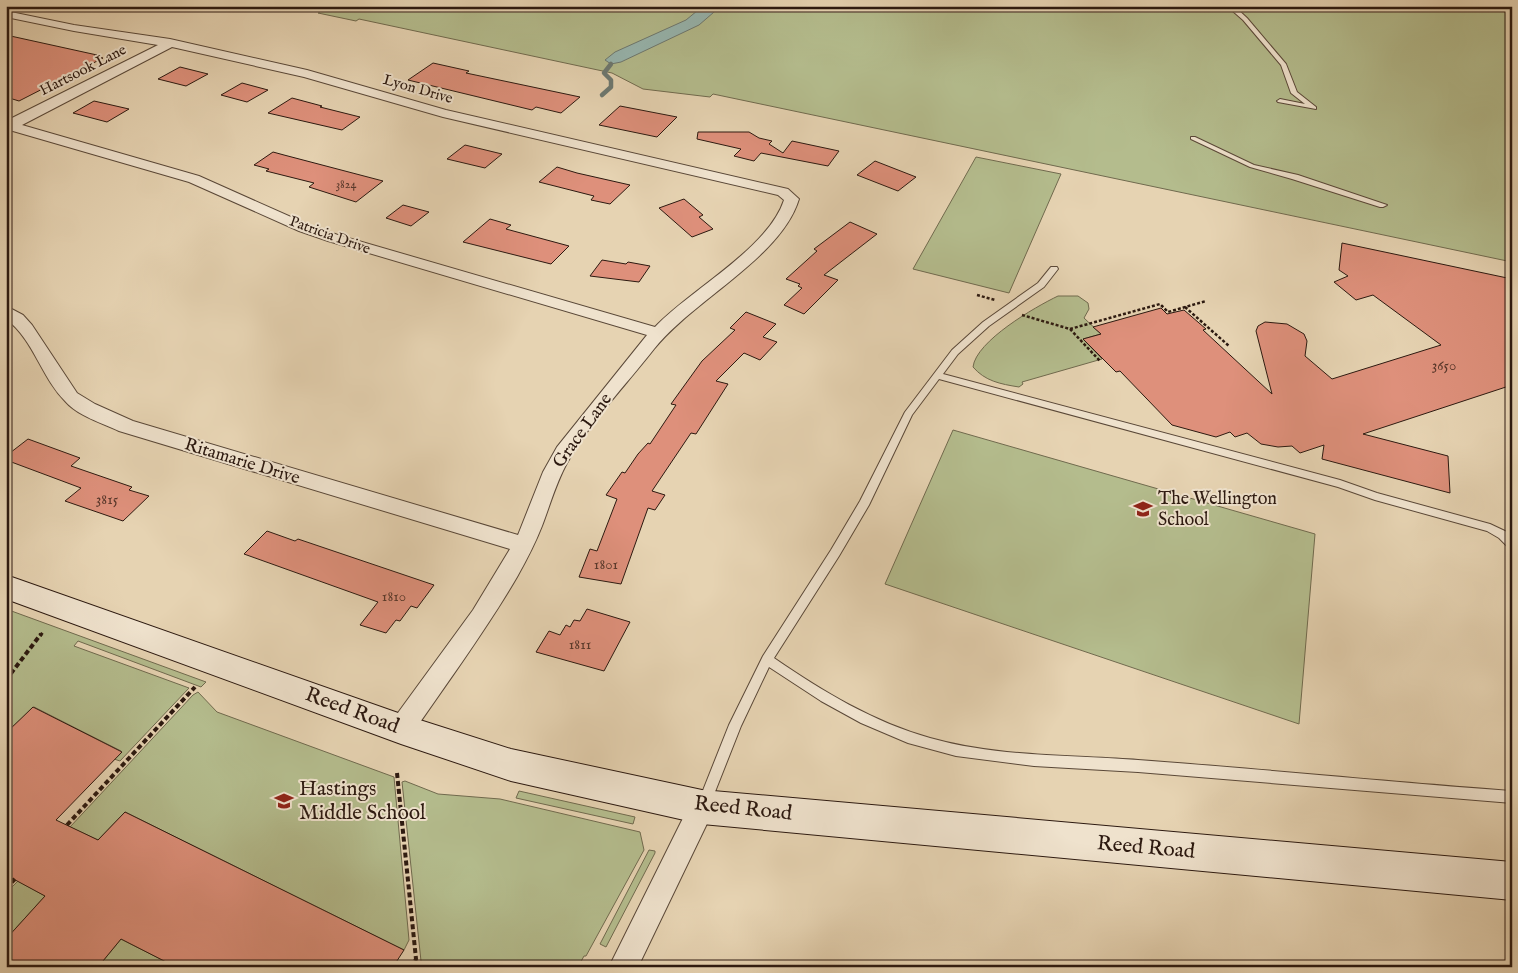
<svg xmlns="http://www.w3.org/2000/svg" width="1518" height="973" viewBox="0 0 1518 973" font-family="'IM FELL English',serif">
  <rect width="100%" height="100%" fill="#e6d3b2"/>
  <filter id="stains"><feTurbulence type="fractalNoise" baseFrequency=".004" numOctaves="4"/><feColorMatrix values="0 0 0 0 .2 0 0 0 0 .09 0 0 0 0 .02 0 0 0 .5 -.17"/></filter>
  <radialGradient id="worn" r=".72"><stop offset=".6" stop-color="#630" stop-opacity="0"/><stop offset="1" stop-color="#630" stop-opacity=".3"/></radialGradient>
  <!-- green -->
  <path fill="#b4bc8d" stroke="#706a4e" d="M296,6H1512V262L713,94L710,97L643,89L612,73L359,19L356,21L318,13L320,12Z
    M976,157L1061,174L1009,293L913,269Z
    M1058,296H1078L1088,303L1089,309L1084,318L1101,334L1083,339L1102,359L1022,382L1023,384L1019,387C1000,384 985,381 973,367C976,341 1035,307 1058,296Z
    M953,430L1315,534L1299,724L885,584Z
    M6,609L206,682L201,687L78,641L74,646L189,688L120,761L114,759L121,751L34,707L6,733Z
    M198,692L217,712L394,777L409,940L404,950L125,812L98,840L70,827L193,695Z
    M405,781L438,794L500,799L640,832L644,850L586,956H584L578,967H418L421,961L402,782Z
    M519,791L635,817L633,824L516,798Z
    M649,850L655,851V853L606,947L600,944Z
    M18,881L45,896L6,939V893Z
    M121,939L176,967H98Z"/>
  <!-- water -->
  <path fill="#97b7b1" stroke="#6c7871" d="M703,6H721L699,25L621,62L611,64L605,60L615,52L686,20Z"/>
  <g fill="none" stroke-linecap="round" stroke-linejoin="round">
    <!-- stream -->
    <path stroke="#6c7871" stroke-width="4.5" d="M602,95L611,87V80L604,73L611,64"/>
  </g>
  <!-- building -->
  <path fill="#de907b" stroke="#2c1910" d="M6,35L97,55L94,56L103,58L19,101L6,97Z
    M433,63L469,71L466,73L580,97L561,113L536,107L532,110L408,80Z
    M180,67L208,74L186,86L158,79Z
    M242,83L268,90L247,102L221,95Z
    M292,98L322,106L320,107L360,117L342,130L268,113Z
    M94,101L129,109L107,122L73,113Z
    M620,106L677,117L657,137L599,125Z
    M698,132H749L759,138L772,141L769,144L783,153L792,141L839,151L828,166L761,153L754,161L734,156L741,149L697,139Z
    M465,145L502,154L485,168L447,159Z
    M273,152L284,155L383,181L356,202L309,187L314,183L266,171L269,169L254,165Z
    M875,161L916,177L898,191L857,175Z
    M557,167L577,173L630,185L610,204L591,200L594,196L539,182Z
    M684,199L703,215L699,217L713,229L692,237L659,208Z
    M403,205L429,212L411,226L386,218Z
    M490,219L511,225L506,229L569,246L551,264L463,242Z
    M850,222L877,234L824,275L838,280L804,314L784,305L802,288L798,286L800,284L786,279L817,251L814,249Z
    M1342,243L1512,279V385L1363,434L1448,456L1450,493L1322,459L1324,445L1300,453L1292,446L1278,447L1261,444L1247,433L1235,437L1230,432L1216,437L1172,425L1120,371L1116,372L1083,339L1101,334L1093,327L1161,308L1167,314L1184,310L1206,329L1203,330L1272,394L1256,331L1258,326L1265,322L1287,324L1304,334L1307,341L1305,356L1332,379L1441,345L1373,295L1356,300L1334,282L1348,276L1339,270Z
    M602,260L626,264L628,262L650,266L639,282L590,276Z
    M746,312L776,324L763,337L777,342L760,360L744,353L716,381L728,384L696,434L691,433L652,491L665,495L655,510L648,508L621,584L579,577L590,549L597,551L617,499L606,495L622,472L625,473L638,454L648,443L650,444L676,405L671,404L702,361L735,330L730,328Z
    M28,439L80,458L71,466L132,487L129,490L149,496L123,521L65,501L81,488L6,460V456Z
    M267,531L295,541L298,539L434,585L417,608L411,606L400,621L396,620L386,633L360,625L378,602L244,554Z
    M587,609L630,622L604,671L536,652L549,631L560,635L566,625L570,627L574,620L580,621Z
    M33,707L122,752L56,820L98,840L125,812L404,950L393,967H176L121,939L98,967H6V939L45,896L6,875V733Z"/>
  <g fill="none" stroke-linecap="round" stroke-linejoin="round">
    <!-- service casing -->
    <g stroke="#5a4838" stroke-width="2">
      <path id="service" d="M1227,6H1234L1247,18L1286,64L1297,92L1316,107V109L1278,102L1277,101L1280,99L1305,104L1291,93L1281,65L1243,20Z
        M1191,137H1195L1254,165L1298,175L1387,205L1383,207H1380L1292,179L1250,167L1191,139Z
        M1051,267H1057L1058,269L1044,287L989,326L958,354L943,374L1340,480L1377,493L1490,524L1507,532L1512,537V548L1508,547L1499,538L1487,531L1375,500L1338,487L939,379L912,415L869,505L839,556L774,658C822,691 873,722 930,738C997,757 1069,755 1138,760C1263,769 1387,782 1512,791V803L1138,772L1034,766L956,756L908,743L861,723L821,701L769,667L741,726L709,807L704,809L699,807L698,803L729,725L763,656L831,550L860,501L905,412L952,350L983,322L1038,283Z"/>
    </g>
    <!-- minor casing -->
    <g stroke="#5a4838" stroke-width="2">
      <path id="minor" d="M6,11L74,25L170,39L307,70L446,110L788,189L799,199C781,258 693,300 654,349C626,385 589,423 567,463C556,483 550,505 542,526C535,544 526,561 517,577C485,632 446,684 410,737L401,740L392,737L389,729L392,721L473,610L510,549L119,431C102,423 78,416 65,401C41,377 34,340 6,319V306L23,315L32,325L77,393L95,404L133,421L518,535L543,472L557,447L647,335L328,241L299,231L189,182L6,129V121L158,45L74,31L6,17ZM172,47L304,77L443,117L778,195L784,200C768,249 691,289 655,327L338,235L309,225L199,176L22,125Z
        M702,795L711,798L715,807L638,967H609L693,798Z"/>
    </g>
    <!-- secondary casing -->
    <g stroke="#2c1910" stroke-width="2">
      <path id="secondary" d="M6,575L401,714L511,749L702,790L1512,862V900L702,824L511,781L401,744L6,599Z"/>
    </g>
    <!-- path-far2 -->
    <path stroke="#2c1910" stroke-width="2.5" stroke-dasharray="3 2" stroke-linecap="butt" d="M977,295L995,300
      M1185,307L1229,346
      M1022,315L1070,329L1100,361
      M1070,329L1160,304L1168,312L1206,301"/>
    <!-- path-far1 -->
    <path stroke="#2c1910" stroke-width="3" stroke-dasharray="4 2.5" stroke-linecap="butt" d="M40,636L43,632"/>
    <!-- path -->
    <path stroke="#2c1910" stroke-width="4" stroke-dasharray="5 3" stroke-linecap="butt" d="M6,680L41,634
      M397,773L416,959L412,967
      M67,825L195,687
      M6,888L15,879"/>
    <!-- service -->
    <use href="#service" fill="#efe2cd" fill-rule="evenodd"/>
    <!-- minor -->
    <use href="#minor" fill="#efe2cd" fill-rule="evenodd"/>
    <!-- secondary -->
    <use href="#secondary" fill="#efe2cd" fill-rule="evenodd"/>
  </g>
  <!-- icons -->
  <defs>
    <g id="school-bare" transform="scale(1.5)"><path d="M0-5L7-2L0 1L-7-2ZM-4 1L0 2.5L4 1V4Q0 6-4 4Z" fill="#8f2418" stroke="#efe2cd" stroke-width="2.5" paint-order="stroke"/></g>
  </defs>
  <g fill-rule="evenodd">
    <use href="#school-bare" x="1143" y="509"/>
    <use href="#school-bare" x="284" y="801"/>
  </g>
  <g text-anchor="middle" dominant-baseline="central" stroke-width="4" stroke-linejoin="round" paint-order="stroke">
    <!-- far-number labels -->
    <g font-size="12" fill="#58372b">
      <text x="346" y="184">3824</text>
    </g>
    <!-- far-street labels -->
    <g font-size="15" fill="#2c1910" stroke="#efe2cd">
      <text transform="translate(83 70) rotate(-27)">Hartsook Lane</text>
      <text transform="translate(418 89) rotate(16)">Lyon Drive</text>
      <text transform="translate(330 235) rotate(20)">Patricia Drive</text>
    </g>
    <!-- number labels -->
    <g font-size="15" fill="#58372b">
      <text x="1444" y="365">3650</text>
      <text x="107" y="499">3815</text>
      <text x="606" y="564">1801</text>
      <text x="394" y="596">1810</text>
      <text x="580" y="644">1811</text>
    </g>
    <!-- street labels -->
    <g font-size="18" fill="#2c1910" stroke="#efe2cd">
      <text transform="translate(583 431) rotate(-54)">Grace Lane</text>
      <text transform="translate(242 462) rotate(17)">Ritamarie Drive</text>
    </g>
    <!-- poi labels -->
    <g font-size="18" fill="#2c1910" stroke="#efe2cd" text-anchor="start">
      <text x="1158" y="499">The Wellington<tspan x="1158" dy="21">School</tspan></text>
    </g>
    <!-- near-street labels -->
    <g font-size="21" fill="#2c1910" stroke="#efe2cd">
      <text transform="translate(352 711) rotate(20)">Reed Road</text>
      <text transform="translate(743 809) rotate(6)">Reed Road</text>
      <text transform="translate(1146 848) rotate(5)">Reed Road</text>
    </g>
    <!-- near-poi labels -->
    <g font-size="21" fill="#2c1910" stroke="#efe2cd" text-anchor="start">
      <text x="299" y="789">Hastings<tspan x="299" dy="24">Middle School</tspan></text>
    </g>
  </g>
  <!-- margin -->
  <rect width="1518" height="973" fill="none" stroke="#e6d3b2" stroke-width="25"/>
  <rect x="8" y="8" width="1503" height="958" fill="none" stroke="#2c1910" stroke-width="2.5"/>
  <rect x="12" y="12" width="1493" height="948" fill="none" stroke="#2c1910"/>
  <rect width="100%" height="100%" filter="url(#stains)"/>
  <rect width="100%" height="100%" fill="url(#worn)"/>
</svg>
